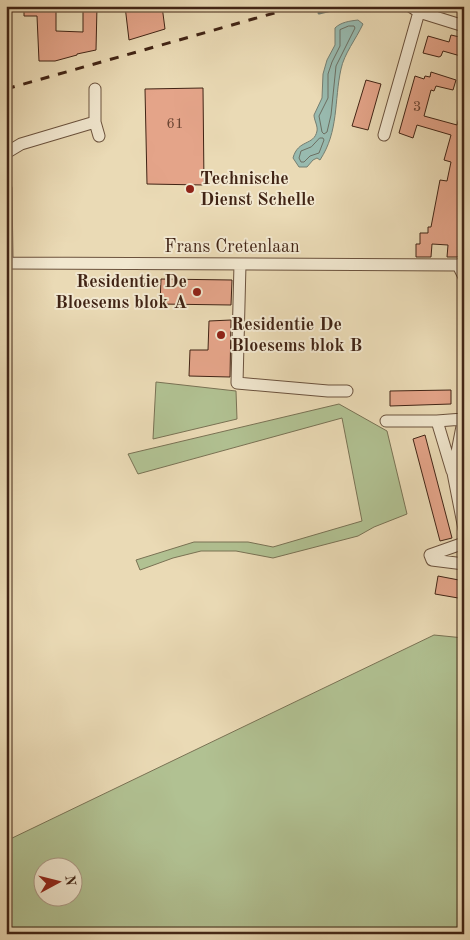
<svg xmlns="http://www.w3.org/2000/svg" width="470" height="940" viewBox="0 0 470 940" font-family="'Old Standard TT',serif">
  <rect width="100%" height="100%" fill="#eadab5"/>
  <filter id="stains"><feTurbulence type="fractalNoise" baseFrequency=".004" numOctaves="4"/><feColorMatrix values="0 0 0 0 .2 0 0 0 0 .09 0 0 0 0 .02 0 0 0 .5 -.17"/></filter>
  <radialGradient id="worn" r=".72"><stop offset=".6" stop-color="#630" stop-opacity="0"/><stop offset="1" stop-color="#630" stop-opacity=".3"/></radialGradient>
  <!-- green -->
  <path fill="#b1c192" stroke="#797254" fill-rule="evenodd" d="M156,382L236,391L237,419L153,439Z
    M339,404L387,431L407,514L374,527L358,536L273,558L236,551H201L173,558L140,570L136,560L194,542H248L273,547L362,521L342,418L138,474L128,454Z
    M434,635L464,638V934H6V841ZM42,868H72V898H42Z"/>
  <!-- water -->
  <path fill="#98baaf" stroke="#757e71" d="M358,20L363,24C356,39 344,54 341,69C334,101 339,131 320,160L317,158L313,160L307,167H299L293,158C298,139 314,146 317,131C318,126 314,120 314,115L322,98L323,74L327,60L335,45V28C341,22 350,21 358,20Z"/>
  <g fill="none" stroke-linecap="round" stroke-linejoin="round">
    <!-- shore -->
    <path stroke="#6c6f62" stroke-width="1" d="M349,26H354L355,28L336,66L331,115L327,132L324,134L322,132L319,116L328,98V74L332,62L340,46V30Z
      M320,138H323L324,140L319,153L310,156L304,162H301L299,158L301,151L311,147Z"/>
    <!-- stream -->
    <path stroke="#757e71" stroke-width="3" d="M319,13L348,6"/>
  </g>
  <!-- building -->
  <path fill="#e4a489" stroke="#412415" d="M24,6H56V31L83,32V6H97L96,50L77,54V55L55,61H39L37,16H24Z
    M125,6H162L165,29L129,40Z
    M451,35L464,38V57L443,51L441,56L439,57L423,53L428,36L449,42Z
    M431,72L456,80L453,90L436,86L434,91L431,90L424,116L457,125L461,110H464V223L460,256L457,257H447L448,245L432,244L431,257H416V244H420V233H428V227H431L440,180L447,181L451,162L444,160L451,135L417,125L413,138L399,133L415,76L424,79L425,76L430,77Z
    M366,80L381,84L368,130L352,126Z
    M203,88L204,185L147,184L145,89Z
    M161,279L232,280L231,305L160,304Z
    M231,320L230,377L189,376L190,350H208L209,321Z
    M451,390V404L390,406V391Z
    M425,435L452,538L440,541L413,439Z
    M438,576L464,581V599L435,594Z"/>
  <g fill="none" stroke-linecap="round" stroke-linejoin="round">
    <!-- minor casing -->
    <g stroke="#6b523d" stroke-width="13">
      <path id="minor" d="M410,6L419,12L464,26
        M95,122L99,136
        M384,135L419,12
        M6,153L21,144L95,122V89
        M6,188L7,263
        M6,263L458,265L464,263
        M240,264L237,383L328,391H347
        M458,265L464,277
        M464,416L453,473L464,529
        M386,421H437L463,419
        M437,421L452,471
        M464,543L430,555L432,560L464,564"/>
    </g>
    <!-- minor -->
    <use href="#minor" stroke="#f1e7cf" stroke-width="11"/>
    <!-- rail -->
    <path stroke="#412415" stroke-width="3" stroke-dasharray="9 9" stroke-linecap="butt" d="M6,89L299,6"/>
  </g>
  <!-- markers -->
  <g fill="#8f2418" stroke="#f1e7cf" stroke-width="2">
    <circle cx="190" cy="189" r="5"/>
    <circle cx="197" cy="292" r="5"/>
    <circle cx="221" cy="335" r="5"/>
  </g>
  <g text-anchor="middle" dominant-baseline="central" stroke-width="4" stroke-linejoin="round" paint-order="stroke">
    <!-- number labels -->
    <g font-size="15" fill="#6a4432">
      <text x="417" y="107">3</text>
      <text x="175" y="124">61</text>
    </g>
    <!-- poi labels -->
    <g font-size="18" font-weight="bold" fill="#412415" stroke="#f1e7cf" text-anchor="start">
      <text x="200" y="179">Technische<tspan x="200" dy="21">Dienst Schelle</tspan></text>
      <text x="187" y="282" text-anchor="end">Residentie De<tspan x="187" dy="21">Bloesems blok A</tspan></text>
      <text x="231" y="325">Residentie De<tspan x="231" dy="21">Bloesems blok B</tspan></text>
    </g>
    <!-- street labels -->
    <g font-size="18" fill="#412415" stroke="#f1e7cf">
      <text x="232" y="247">Frans Cretenlaan</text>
    </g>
  </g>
  <!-- margin -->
  <rect width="470" height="940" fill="none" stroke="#eadab5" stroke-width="25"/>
  <rect x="8" y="8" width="455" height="925" fill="none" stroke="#412415" stroke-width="2.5"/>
  <rect x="12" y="12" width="445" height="915" fill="none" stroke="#412415"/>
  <!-- north arrow -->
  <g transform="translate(58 882) rotate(83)"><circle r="24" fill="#f1e7cf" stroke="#ab9985"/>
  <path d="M0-4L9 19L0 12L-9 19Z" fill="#8f2418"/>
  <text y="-8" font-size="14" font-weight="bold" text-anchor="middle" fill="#412415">N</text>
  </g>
  <rect width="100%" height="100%" filter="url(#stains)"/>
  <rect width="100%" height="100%" fill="url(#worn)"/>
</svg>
